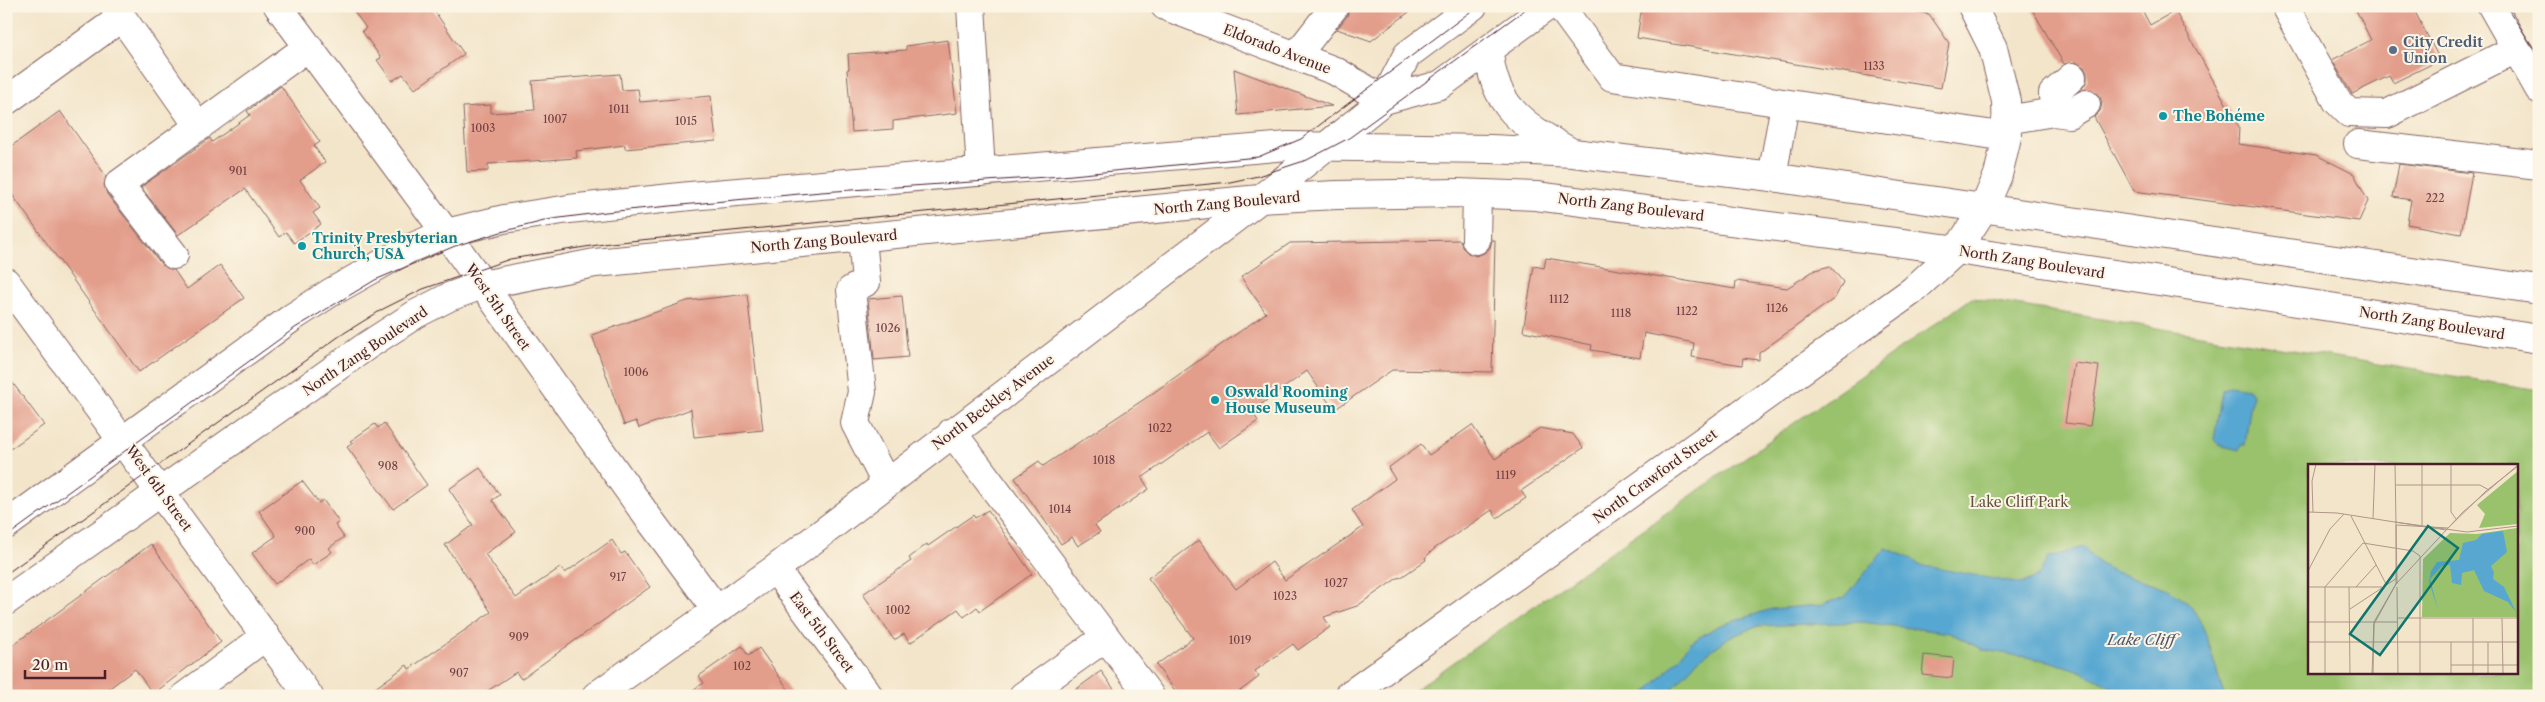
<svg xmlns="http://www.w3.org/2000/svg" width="2545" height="702" viewBox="0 0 2545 702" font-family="'Libre Caslon Text',serif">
  <rect width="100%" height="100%" fill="#fcf5e5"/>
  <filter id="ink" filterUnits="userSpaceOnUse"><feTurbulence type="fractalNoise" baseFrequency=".02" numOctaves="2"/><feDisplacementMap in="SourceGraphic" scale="10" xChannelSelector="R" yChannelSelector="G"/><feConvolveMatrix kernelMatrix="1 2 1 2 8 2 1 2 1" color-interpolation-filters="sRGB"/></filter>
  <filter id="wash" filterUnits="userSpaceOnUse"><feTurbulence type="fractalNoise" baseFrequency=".0096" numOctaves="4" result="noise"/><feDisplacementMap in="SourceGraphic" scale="20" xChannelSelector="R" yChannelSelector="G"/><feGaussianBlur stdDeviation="1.12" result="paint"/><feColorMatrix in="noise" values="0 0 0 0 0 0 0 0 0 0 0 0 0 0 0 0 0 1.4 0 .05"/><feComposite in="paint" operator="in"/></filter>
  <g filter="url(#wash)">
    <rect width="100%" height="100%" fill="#f3e5ca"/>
    <!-- green -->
    <path fill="#9ac26d" stroke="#72704c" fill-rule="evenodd" d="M1972,298L2539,390V696H1406ZM2309,466H2516V673H2309Z"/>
    <!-- water -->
    <path fill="#57a7d1" stroke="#50637e" d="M2229,386L2248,389L2252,394L2245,445H2241L2239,450L2219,445L2214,440L2222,390Z
      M2083,547C2089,552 2095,561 2102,565C2129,582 2170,580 2191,607C2211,633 2213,666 2225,696H2121L2109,686L2080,671L2049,661L1984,650L1950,633L1862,622L1756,626L1727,639L1698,660L1666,696H1643L1680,657L1690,643L1718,626L1772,609L1821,605L1845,597L1886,548L1912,559L1919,565L2021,584L2038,576L2048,558Z"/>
    <g id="blocks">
      <!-- building -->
      <path fill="#e39d8b" d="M350,6H431L464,54L415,89L403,74L392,81L377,60L381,58L362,31L366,28Z
        M1350,6H1417L1371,41L1337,29L1347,16Z
        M1642,6H1882L1929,14L1949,43L1941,88L1637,38Z
        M2030,6H2140L2150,25L2175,11L2239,127L2238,144L2316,155L2354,174L2368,201L2359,221L2134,191L2094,117L2100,111L2102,103L2100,97L2093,90H2081L2087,81V73L2084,67L2076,62L2064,64Z
        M2354,6H2412L2440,60L2393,83L2389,76L2352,94L2332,60L2371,40Z
        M948,40L957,113L893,121V129L852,132L847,70L849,69L848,54L906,50V46Z
        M1234,69L1332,106L1238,115Z
        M620,74L622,90L638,89L640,102L711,96L716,141L625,149V145L576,151L577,158L488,164V171L467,172L463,107L491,105V113L535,110L532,81Z
        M281,86L320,142L314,146L325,162L300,180L320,208L313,213L321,224L294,243L286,232L279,237L245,189L178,235L141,187L210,138L212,142L250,115L247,111Z
        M60,111L106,176L104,185L107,194L162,265L174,270L187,289L220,265L244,298L139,372L6,186V150Z
        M2399,164L2472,173L2461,234L2407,224L2411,200L2393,197Z
        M1460,240L1462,247L1468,253L1476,256L1484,253L1490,248L1492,240H1495L1492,372L1392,370L1334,410L1307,371L1252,411L1258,421L1219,448L1207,432L1142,478L1149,489L1095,525L1100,532L1078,546L1072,537L1061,544L1015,478L1039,461L1043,466L1143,400L1266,313L1241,277L1290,243Z
        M1546,258L1735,289L1736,281L1787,288L1815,270L1830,266L1843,282L1835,298L1759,353V360L1743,358L1742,365L1692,357L1694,343L1644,333L1640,358L1591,350L1592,345L1523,331L1534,266L1544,268Z
        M747,294L763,430L694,437L691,409L639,428L636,421L624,425L592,335L687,301Z
        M902,296L908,357L874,360L868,299Z
        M2074,363L2099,366L2090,426L2065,423Z
        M6,374L44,425L6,452Z
        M384,423L427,485L393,509L347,447L353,443L350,441L375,424L378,428Z
        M1472,425L1495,459L1540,428L1573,434L1583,448L1521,491L1526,498L1497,518L1492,510L1434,549L1425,558L1426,560L1400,578L1399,577L1357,606L1324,617L1330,627L1298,650L1293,644L1255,671L1259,677L1233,696H1179L1156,665L1193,638L1148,578L1199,540L1236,589L1272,562L1285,580L1363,527L1352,510L1395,479L1388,468L1421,444L1429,455Z
        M480,468L500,495L492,500L516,532L485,554L516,598L561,567L565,573L612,540L621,554L625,552L650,587L521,679L516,672L480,696H364L407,665L409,669L491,612L445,545L473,525L449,489Z
        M302,481L319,503L323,500L339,522L335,525L344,537L329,548L332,552L313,565L309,559L275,584L252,553L276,536L259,511Z
        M988,510L1032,574L980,611L977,607L964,617L958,609L910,643L904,634L894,640L863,594L911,561L909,558L927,544L928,546L973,515L975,518Z
        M151,544L221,642L153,694L135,669L99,696H6V650Z
        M742,646L748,656L759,648L793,696H683L704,683L699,676Z
        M1924,655L1954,658L1952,678L1922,675Z
        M1101,671L1119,696H1067Z"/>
    </g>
  </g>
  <g filter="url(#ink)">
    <use href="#blocks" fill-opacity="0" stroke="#856463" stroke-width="1"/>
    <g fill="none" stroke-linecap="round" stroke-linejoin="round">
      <!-- minor casing -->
      <g stroke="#856463" stroke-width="30">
        <path id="minor" d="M114,6L199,127
          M278,6L446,233L647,516L716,609
          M971,6L981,172
          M1165,6L1335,71L1384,100
          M1560,6L1612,77L2007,137
          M2285,6L2337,101L2349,113L2387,114L2516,49
          M2492,6L2539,89
          M1296,56L1335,6
          M6,101L122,17
          M2054,112L2053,94L2072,77
          M2006,120L2054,112L2069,114L2086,104
          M2358,144L2539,165
          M1772,177L1785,104
          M862,237L866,282L851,290L862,392L855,423L886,483
          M1476,240L1477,194
          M174,255L119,184L308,47
          M6,282L309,696
          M952,432L1150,696
          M775,569L869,696
          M185,696L266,636
          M596,696L775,569L1260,199
          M1023,696L1106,637
          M1348,696L1912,291L1957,250L1984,208L1998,175L2007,137L2006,101L1993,48L1972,6"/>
      </g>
      <!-- major casing -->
      <g stroke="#856463" stroke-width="30">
        <path id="major" d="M1489,50C1492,105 1523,125 1567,150
          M1384,100L1407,55L1473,6
          M1260,199L1384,100L1440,85L1548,6
          M6,525L293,317L330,293L408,249L446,233L504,219L569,209L690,196L1288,146L1491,149L1573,153L1772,177L2539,290
          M6,601L368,345L416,314L449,297L482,285L595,263L1260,199L1337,195L1457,193L1536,196L1957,250L2539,339"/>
      </g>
      <!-- minor -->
      <use href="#minor" stroke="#fff" stroke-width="28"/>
      <!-- major -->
      <use href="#major" stroke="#fff" stroke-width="28"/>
      <!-- tram -->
      <path stroke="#4a1f2b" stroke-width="1" d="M2506,6L2539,56
        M2534,6L2539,16
        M6,537L295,328L375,280L455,246L501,232L552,219L606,212L821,192L1062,176L1258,157L1301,139L1478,6
        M6,574L341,335L383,309L423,289L510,259L610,243L1230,182L1258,176L1307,160L1349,138L1530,6"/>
    </g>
  </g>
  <!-- markers -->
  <circle fill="#5c6f8a" stroke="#fcf5e5" stroke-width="2" cx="2393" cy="50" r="5"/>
  <g fill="#0f9aa8" stroke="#fcf5e5" stroke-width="2">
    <circle cx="2163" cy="116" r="5"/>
    <circle cx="302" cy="246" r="5"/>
    <circle cx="1215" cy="400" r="5"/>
  </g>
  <g text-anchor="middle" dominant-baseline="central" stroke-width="4" stroke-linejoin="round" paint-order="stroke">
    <!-- number labels -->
    <g font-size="11" fill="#703e43">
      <text x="1874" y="66">1133</text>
      <text x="619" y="109">1011</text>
      <text x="555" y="119">1007</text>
      <text x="686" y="121">1015</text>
      <text x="483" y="128">1003</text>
      <text x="238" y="171">901</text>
      <text x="2435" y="198">222</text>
      <text x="1559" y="299">1112</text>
      <text x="1777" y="308">1126</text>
      <text x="1687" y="311">1122</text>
      <text x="1621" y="313">1118</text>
      <text x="888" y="328">1026</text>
      <text x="636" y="372">1006</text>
      <text x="1160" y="428">1022</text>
      <text x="1104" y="460">1018</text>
      <text x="388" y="466">908</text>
      <text x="1506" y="475">1119</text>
      <text x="1060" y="509">1014</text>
      <text x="305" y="531">900</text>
      <text x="618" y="577">917</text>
      <text x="1336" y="583">1027</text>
      <text x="1285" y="596">1023</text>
      <text x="898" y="610">1002</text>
      <text x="519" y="637">909</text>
      <text x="1240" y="640">1019</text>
      <text x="742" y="666">102</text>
      <text x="459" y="673">907</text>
    </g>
    <!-- service labels -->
    <g font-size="14" font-weight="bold" fill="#4e5e75" stroke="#fcf5e5" text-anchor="start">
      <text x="2403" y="42">City Credit<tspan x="2403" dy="16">Union</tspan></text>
    </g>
    <!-- street labels -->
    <g font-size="14" fill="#4a1f2b" stroke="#fcf5e5">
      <text transform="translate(1277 49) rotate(21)">Eldorado Avenue</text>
      <text transform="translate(1227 203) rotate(-5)">North Zang Boulevard</text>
      <text transform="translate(1631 207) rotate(7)">North Zang Boulevard</text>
      <text transform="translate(824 241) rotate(-5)">North Zang Boulevard</text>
      <text transform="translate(2032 262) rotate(9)">North Zang Boulevard</text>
      <text transform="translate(498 307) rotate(55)">West 5th Street</text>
      <text transform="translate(2432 323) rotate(9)">North Zang Boulevard</text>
      <text transform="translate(365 351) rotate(-34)">North Zang Boulevard</text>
      <text transform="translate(993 402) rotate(-37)">North Beckley Avenue</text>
      <text transform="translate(1655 476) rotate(-36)">North Crawford Street</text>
      <text transform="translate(159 488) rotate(54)">West 6th Street</text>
      <text transform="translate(822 632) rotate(53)">East 5th Street</text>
    </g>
    <!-- culture labels -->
    <g font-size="14" font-weight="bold" fill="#0d838f" stroke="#fcf5e5" text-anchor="start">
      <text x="2173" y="116">The Bohéme</text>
      <text x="312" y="238">Trinity Presbyterian<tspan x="312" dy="16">Church, USA</tspan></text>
      <text x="1225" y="392">Oswald Rooming<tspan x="1225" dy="16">House Museum</tspan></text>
    </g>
    <!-- park labels -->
    <g font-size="14" fill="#62503f" stroke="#fcf5e5">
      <text x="2019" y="502">Lake Cliff Park</text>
    </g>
    <!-- water labels -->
    <g font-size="15" font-style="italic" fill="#4f556d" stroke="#fcf5e5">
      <text x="2141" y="639">Lake Cliff</text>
    </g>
  </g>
  <!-- overview -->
  <g transform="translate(2308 464)">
    <rect width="210" height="210" fill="#f3e5ca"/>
    <path d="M210,7V60L171,64L177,50L169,41ZM209,64V153H114L115,95L142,69L169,70Z" fill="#9ac26d"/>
    <path d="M195,67L199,88L183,102L186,108L185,115L196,123L208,148L200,138L176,127L166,106L154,109L153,121L144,119L142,101L134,102L122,115L130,146L121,118L123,107L129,98L151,96L155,79L168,76L174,70Z" fill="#57a7d1"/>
    <path fill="none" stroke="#af968a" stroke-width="1" d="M87,0L89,120M143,0V48L148,55M88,21H172L181,26M0,48L29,49L138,66M5,48L4,17L8,0M43,52L78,120M65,55L67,0M87,58L159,68L210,62M114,61V0M210,62V80M0,107L22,65L36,50M0,123H74M41,123L42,210M48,123L68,101M89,123L90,210M42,145L89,114M90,154H210M194,154L195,210M0,158H90M0,178H210M180,178V210M143,201H210M17,210V123L55,79L105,87L112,92V210M64,210L66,158L88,120L155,48L210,1M65,210L66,160L88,120V61L140,64L178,27L210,2M143,210V178M165,210V154"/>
    <path fill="#0f766e" fill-opacity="0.15" stroke="#0f766e" stroke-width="2.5" d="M120,62L150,84L72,191L42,170Z"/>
    <rect width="210" height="210" fill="none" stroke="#4a1f2b" stroke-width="2.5"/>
  </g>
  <!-- margin -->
  <rect width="2545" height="702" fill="none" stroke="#fcf5e5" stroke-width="25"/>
  <!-- scale -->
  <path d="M25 670v8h80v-8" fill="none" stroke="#4a1f2b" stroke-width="2.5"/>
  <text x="32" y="670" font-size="15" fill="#4a1f2b" stroke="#fcf5e5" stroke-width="4" paint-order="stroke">20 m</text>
</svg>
